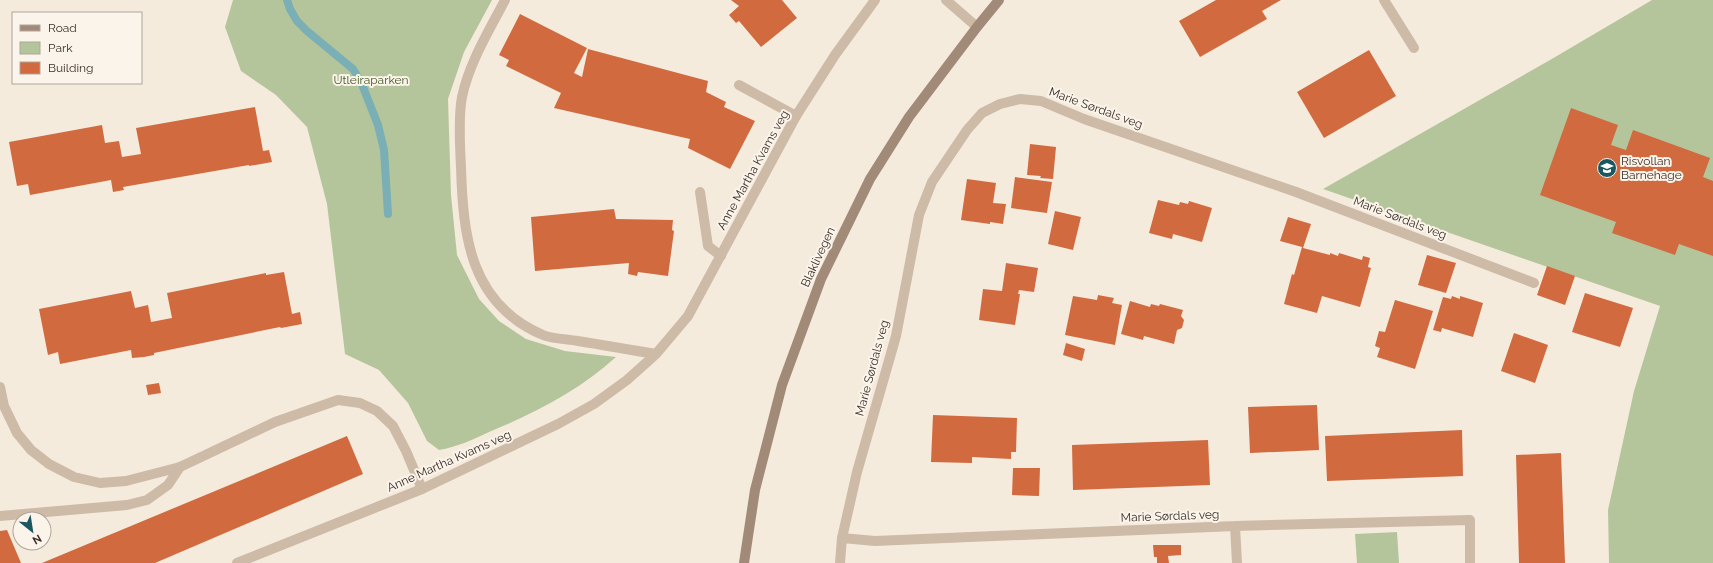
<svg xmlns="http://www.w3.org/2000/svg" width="1713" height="563" viewBox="0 0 1713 563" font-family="Raleway,sans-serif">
  <rect width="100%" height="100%" fill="#f5ebdd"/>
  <!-- green -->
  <path fill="#b5c59b" d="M233,0H492L464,52L448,99L451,195L457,255L479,299L499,321L526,339L565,351L616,357C580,390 533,414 489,432C472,440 457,447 439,450L427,441L408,403L379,370L345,354L327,204L307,127L276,95L241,71L225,27Z
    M1652,0H1713V563H1609L1608,510L1634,391L1660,306L1323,189L1550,60Z
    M1397,532L1399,563H1357L1355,534Z"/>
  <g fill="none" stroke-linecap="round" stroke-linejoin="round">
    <!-- stream -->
    <path stroke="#79afb5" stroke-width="8" d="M287,0L290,9L297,21L307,31L353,69L361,82L378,125L384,150L388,214"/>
  </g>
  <!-- building -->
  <path fill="#d16a3f" d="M731,0H782L797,18L761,47L739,21L736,23L729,15L739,6Z
    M1216,0H1281L1262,11L1267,19L1200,57L1179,21Z
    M520,14L587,48L574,73L582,77L588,49L708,81L706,92L726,102L724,107L755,121L730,169L688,148L690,139L554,108L561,93L506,66L509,60L499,55Z
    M1369,50L1396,96L1324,138L1297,92Z
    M255,107L263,151L269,150L272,162L249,166V165L123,187L124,190L113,192L111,180L30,195L28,184L17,186L9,142L102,125L105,143L119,141L122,157L141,154L136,128Z
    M1571,108L1618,125L1611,145L1626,150L1633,130L1710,158L1703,177L1713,181V256L1679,244L1675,255L1612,233L1616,222L1540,195Z
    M1030,144L1056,147L1053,179L1040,178L1041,176L1027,175Z
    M1015,177L1052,182L1047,213L1011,208Z
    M967,179L996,183L993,203L1006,204L1003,224L990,222V224L961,220Z
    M1158,200L1179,205L1180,202L1188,204L1189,201L1212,208L1202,242L1173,234L1172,239L1149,233Z
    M614,209L616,219L673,220L672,230L674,231L668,276L638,272L637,276L628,274L629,263L535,271L531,217Z
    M1055,211L1081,217L1073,250L1048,244Z
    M1288,217L1311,224L1303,248L1330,255V253L1338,256L1339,253L1362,260L1363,256L1370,258L1368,267L1371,268L1360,307L1322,296L1317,313L1284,304L1292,274L1294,275L1302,247L1280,241Z
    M1427,255L1456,263L1446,293L1418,285Z
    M1006,263L1038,268L1034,292L1019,290L1018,294H1020L1015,325L979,320L983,289L1002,291Z
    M1547,266L1575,276L1565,305L1537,295Z
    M284,272L292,314L300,312L302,324L281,328L280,327L154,353V355L144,357L132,358L131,350L60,364L58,352L48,355L39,309L131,291L135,308L148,305L151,322L172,318L167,293L266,273V275Z
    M1585,293L1633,308L1620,347L1572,332Z
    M1098,295L1114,298L1112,303L1122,305L1115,345L1065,335L1073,296L1097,300Z
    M1452,296L1460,299V296L1483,303L1473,337L1442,328L1441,332L1433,330L1443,297L1451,299Z
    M1395,300L1433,311L1415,369L1377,357L1380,348L1375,346L1379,331L1385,332Z
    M1130,301L1150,307L1151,304L1159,306L1160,304L1183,310L1181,316L1184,320L1182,328L1177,330L1174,344L1144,336L1143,340L1121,334Z
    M1514,333L1548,345L1535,383L1501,371Z
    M1066,343L1085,349L1082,361L1063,355Z
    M159,383L161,393L148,395L146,385Z
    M1317,405L1319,450L1250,453L1248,407Z
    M933,415L1017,418L1016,452H1011V459L972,457V463L931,462Z
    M1462,430L1463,476L1327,481L1325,436Z
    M347,436L363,474L155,563H42Z
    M1208,440L1210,485L1073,490L1072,445Z
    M1561,453L1565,563H1519L1516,455Z
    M1013,468H1040L1039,496L1012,495Z
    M7,530L21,563H0V531Z
    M1153,545H1181V555L1168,556L1169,563H1157V557H1154Z"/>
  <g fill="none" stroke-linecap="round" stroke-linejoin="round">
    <!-- service -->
    <path stroke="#cebba7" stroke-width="10" d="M739,85L796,116
      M700,192L708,246L721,256
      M0,516L127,505L147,500L168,485L180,467
      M1235,526L1237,563
      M842,538L875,541L1235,526L1470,520V563
      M237,563L422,489"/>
    <!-- minor -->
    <path stroke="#cebba7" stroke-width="10" d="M505,0C489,31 469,63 462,97C458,117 460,146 461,167C463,236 470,304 543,335C553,339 567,339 578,341C604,345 630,350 656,354
      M946,0L977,27
      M1384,0L1414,48
      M0,387L4,406L17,433L31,450L49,464L74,477L100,483L126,481L180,467L275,422L338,400L360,403L377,411L393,426L406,451L422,489L558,424L594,404L627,380L656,354L688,316L796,116L835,55L875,0
      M840,563L842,538L857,472L896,336L919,215L932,182L967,130L982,113L1000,104L1020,99L1041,101L1084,119L1296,192L1534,283"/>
    <!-- secondary -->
    <path stroke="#a28a78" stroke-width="10" d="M744,563L755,490L782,385L821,279L870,179L909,117L977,27L999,0"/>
  </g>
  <!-- icons -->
  <defs>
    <g id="school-disc" transform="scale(1)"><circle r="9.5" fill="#1a5760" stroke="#fbf4ea"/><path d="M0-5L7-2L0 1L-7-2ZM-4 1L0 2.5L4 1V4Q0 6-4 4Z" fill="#fff"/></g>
  </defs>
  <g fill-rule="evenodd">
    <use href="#school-disc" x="1607" y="168"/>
  </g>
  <g text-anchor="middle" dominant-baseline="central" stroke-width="4" stroke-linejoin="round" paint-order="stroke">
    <!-- park labels -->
    <g font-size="12" fill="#465b2a" stroke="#fbf4ea">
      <text x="371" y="80">Utleiraparken</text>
    </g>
    <!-- street labels -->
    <g font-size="12" fill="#3a2f28" stroke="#fbf4ea">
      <text transform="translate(1096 108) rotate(20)">Marie Sørdals veg</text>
      <text transform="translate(753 170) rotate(-61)">Anne Martha Kvams veg</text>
      <text transform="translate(1400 218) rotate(21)">Marie Sørdals veg</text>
      <text transform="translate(818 257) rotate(-65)">Blaklivegen</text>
      <text transform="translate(872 368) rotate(-75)">Marie Sørdals veg</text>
      <text transform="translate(449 461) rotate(-24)">Anne Martha Kvams veg</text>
      <text transform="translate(1170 516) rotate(-2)">Marie Sørdals veg</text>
    </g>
    <!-- poi labels -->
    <g font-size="12" fill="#3a2f28" stroke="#fbf4ea" text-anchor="start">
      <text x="1621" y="161">Risvollan<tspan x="1621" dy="14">Barnehage</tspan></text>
    </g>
  </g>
  <!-- legend -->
  <rect x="12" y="12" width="130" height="72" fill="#fbf4ea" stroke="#aea59c"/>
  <rect x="20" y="25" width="20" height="6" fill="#a28a78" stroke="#aea59c"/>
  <text x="48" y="32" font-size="12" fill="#3a2f28">Road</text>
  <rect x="20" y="42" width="20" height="12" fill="#b5c59b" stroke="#aea59c"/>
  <text x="48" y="52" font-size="12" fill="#3a2f28">Park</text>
  <rect x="20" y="62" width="20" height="12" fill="#d16a3f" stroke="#aea59c"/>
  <text x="48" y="72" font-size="12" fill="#3a2f28">Building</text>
  <!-- north arrow -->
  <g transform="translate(32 531) rotate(150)"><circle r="19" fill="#fbf4ea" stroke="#aea59c"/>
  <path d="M0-3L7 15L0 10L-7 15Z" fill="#1a5760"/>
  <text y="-6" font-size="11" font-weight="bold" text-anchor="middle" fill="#3a2f28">N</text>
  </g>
</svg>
